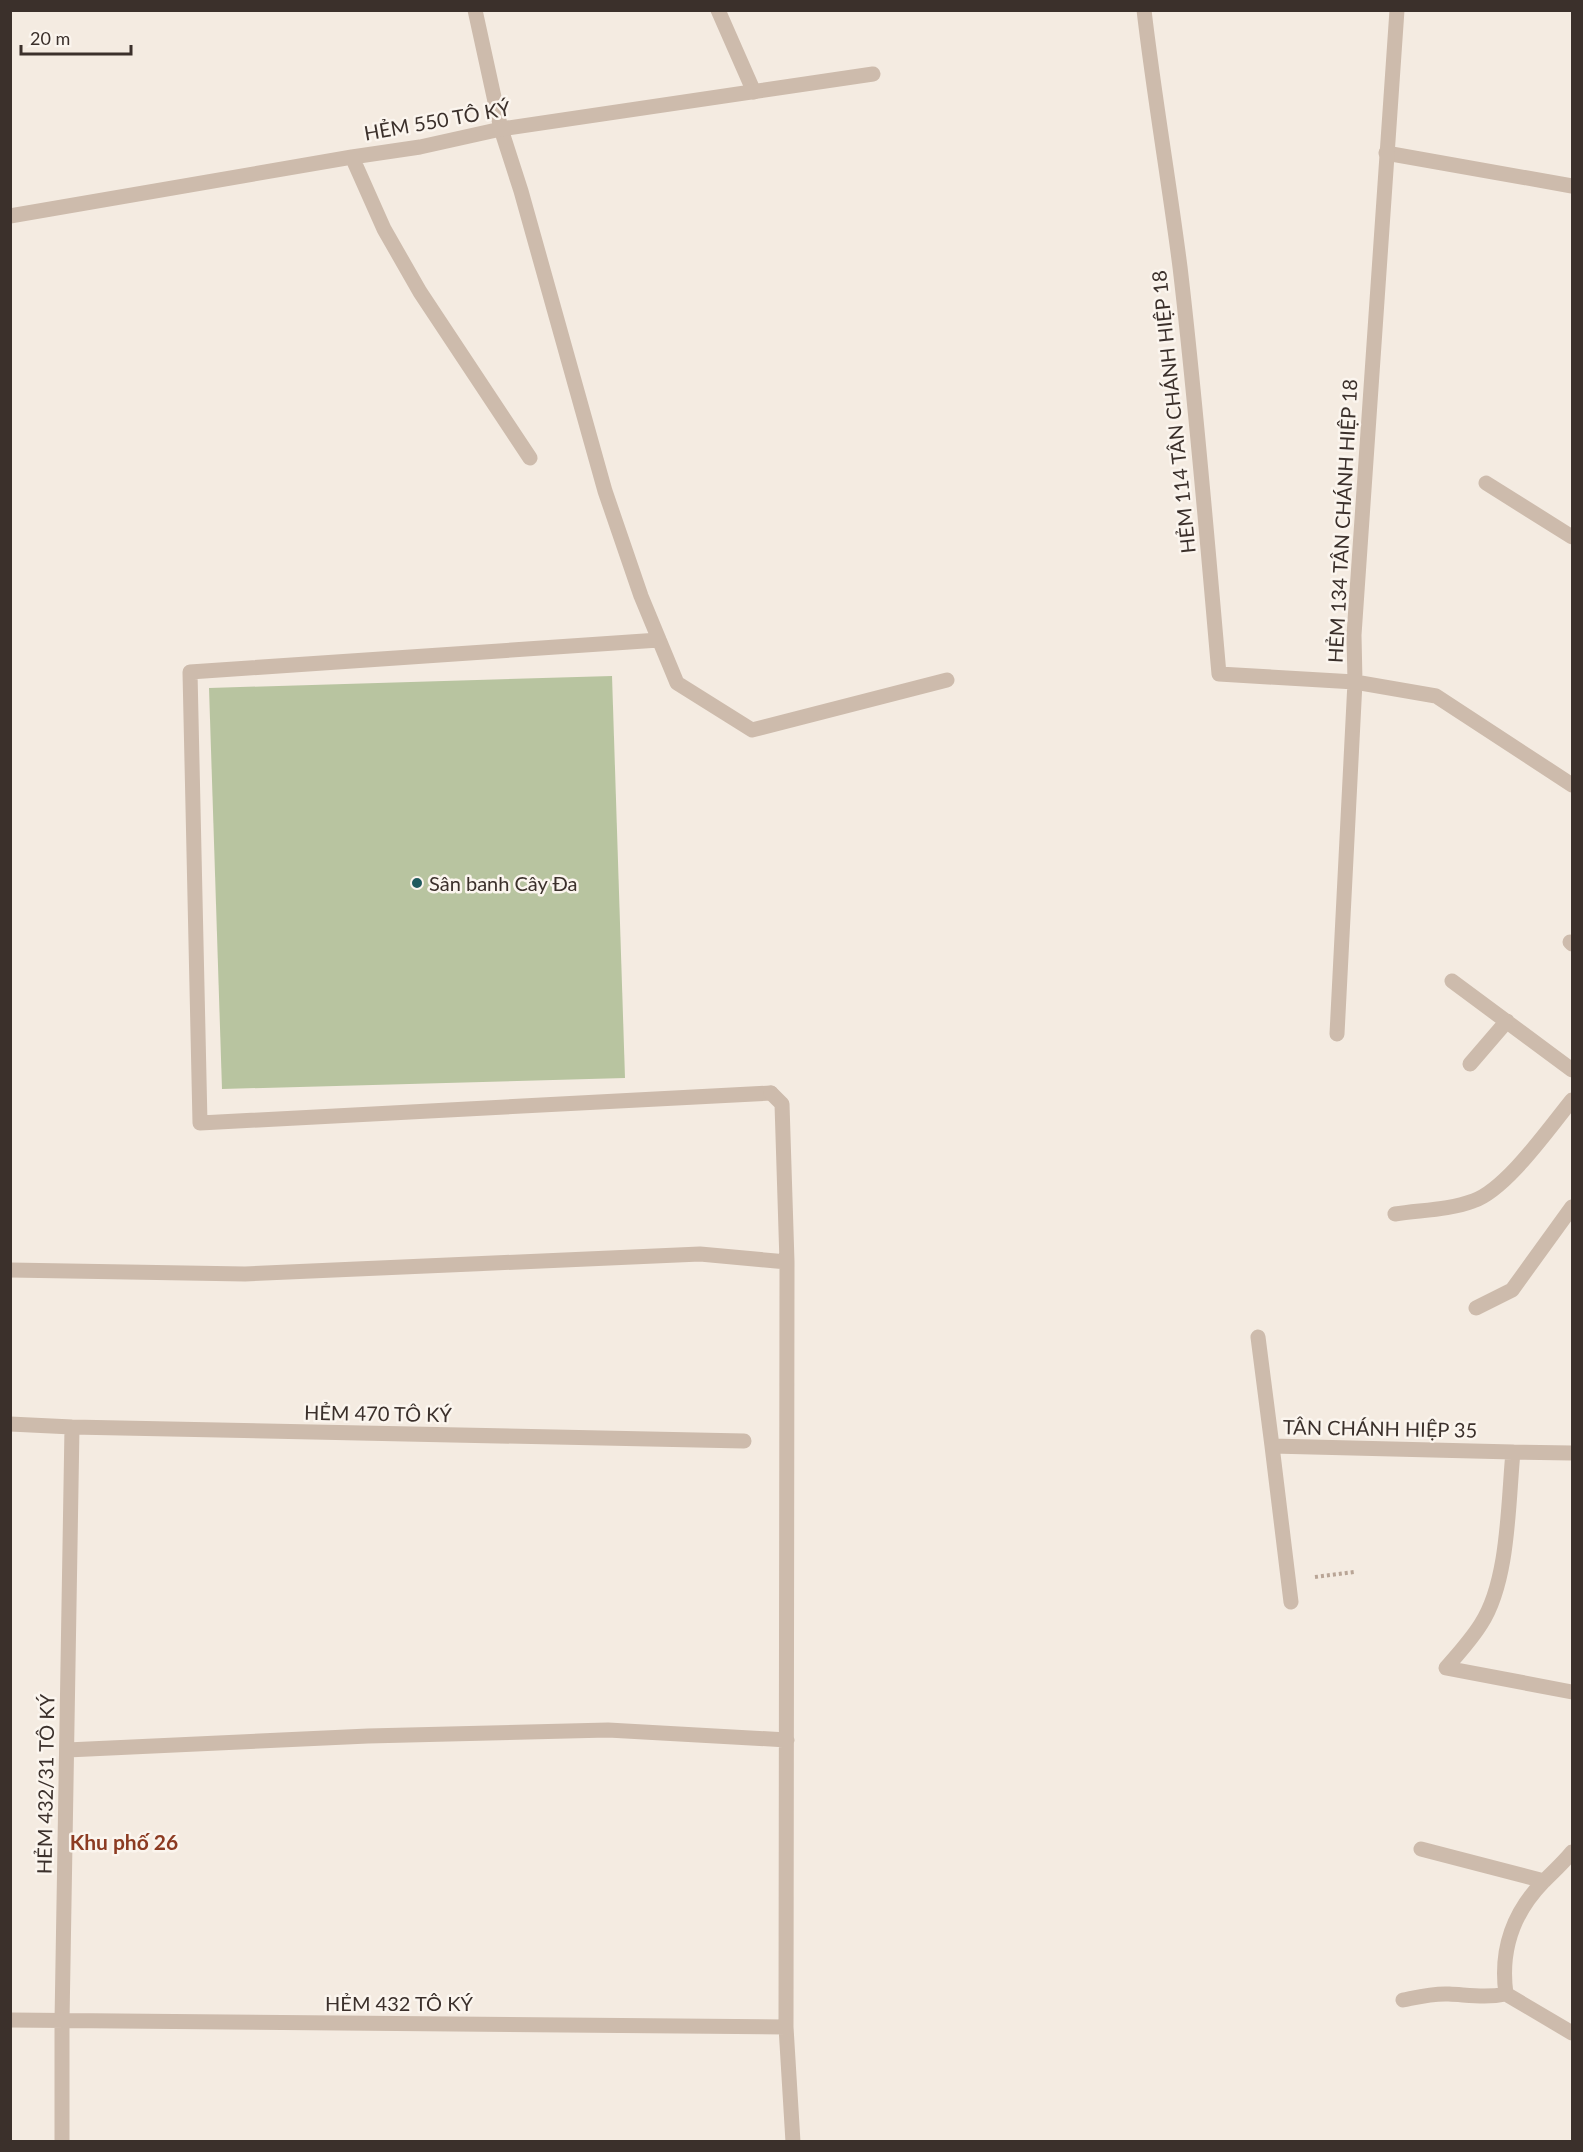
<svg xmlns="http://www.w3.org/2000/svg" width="1583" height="2152" viewBox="0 0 1583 2152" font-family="Lato,sans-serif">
  <rect width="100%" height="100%" fill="#f4ebe1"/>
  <!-- green -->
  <path fill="#b8c4a0" d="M612,676L625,1078L222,1089L209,688Z"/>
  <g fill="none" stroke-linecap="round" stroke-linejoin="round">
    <!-- path -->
    <path stroke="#b9a596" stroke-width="4" stroke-dasharray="3 3" stroke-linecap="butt" d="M1315,1577L1354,1572"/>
    <!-- lane -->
    <path stroke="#cdbbac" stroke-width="15" d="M475,10L501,129L521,191L605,491L641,596L677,683L752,730L947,680
      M718,10L754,92
      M1386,153L1572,186
      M1486,483L1572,537
      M659,640L190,672L200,1123L771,1093
      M1570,942L1572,944
      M1452,981L1572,1070
      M1470,1064L1507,1021
      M1395,1214C1420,1210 1449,1210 1473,1201C1506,1190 1549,1128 1572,1100
      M1476,1308L1512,1290L1572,1207
      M1258,1337L1272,1446
      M1513,1452L1572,1453
      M1291,1602L1272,1446L1513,1452C1508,1503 1509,1581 1481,1624C1471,1640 1458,1654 1446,1668L1572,1692
      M1421,1849L1544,1881
      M1506,1994C1500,1951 1512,1914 1543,1882C1553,1872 1563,1863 1572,1852
      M1403,2000C1418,1997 1433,1993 1449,1994C1469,1995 1486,1998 1506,1994L1572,2033"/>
    <!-- street -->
    <path stroke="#cdbbac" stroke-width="15" d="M1144,10C1154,96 1169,181 1180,267C1196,403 1207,538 1219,674L1355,682L1436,696L1572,785
      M352,157L384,229L420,292L530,458
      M10,216L352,157L420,147L501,129L873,74
      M1337,1034L1355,682L1354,635L1397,10
      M771,1093L782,1104L787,1262L786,2027L793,2142
      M10,1270L245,1274L700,1254L787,1262
      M10,1424L72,1427L744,1441
      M67,1750L368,1736L608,1730L787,1740
      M10,2020L786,2027
      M62,2142V2022L72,1427"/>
  </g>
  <!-- markers -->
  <circle fill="#1f5a5e" stroke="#fbf5ee" stroke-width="2" cx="417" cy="883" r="6"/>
  <g text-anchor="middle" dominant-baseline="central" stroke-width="5" stroke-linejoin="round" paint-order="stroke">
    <!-- street labels -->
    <g font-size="20" fill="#3b302b" stroke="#fbf5ee">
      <text transform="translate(437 120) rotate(-10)">HẺM 550 TÔ KÝ</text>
      <text transform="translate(1173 412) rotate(-96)">HẺM 114 TÂN CHÁNH HIỆP 18</text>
      <text transform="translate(1342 521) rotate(-87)">HẺM 134 TÂN CHÁNH HIỆP 18</text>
      <text transform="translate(378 1413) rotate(1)">HẺM 470 TÔ KÝ</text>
      <text transform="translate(1380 1428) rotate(1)">TÂN CHÁNH HIỆP 35</text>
      <text transform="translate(45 1784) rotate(-89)">HẺM 432/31 TÔ KÝ</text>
      <text x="399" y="2003">HẺM 432 TÔ KÝ</text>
    </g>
    <!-- poi labels -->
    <g font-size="20" fill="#3b302b" stroke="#fbf5ee" text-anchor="start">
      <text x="429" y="883">Sân banh Cây Đa</text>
    </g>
    <!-- neighbourhood labels -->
    <g font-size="21" font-weight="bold" fill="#8c3b22" stroke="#fbf5ee">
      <text x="124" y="1841">Khu phố 26</text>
    </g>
  </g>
  <!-- border -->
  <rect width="1583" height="2152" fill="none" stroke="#3b302b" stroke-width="24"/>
  <!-- scale -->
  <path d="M21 45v9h110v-9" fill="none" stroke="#3b302b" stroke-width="3"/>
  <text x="30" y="45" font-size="18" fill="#3b302b" stroke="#fbf5ee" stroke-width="4.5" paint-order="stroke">20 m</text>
</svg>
